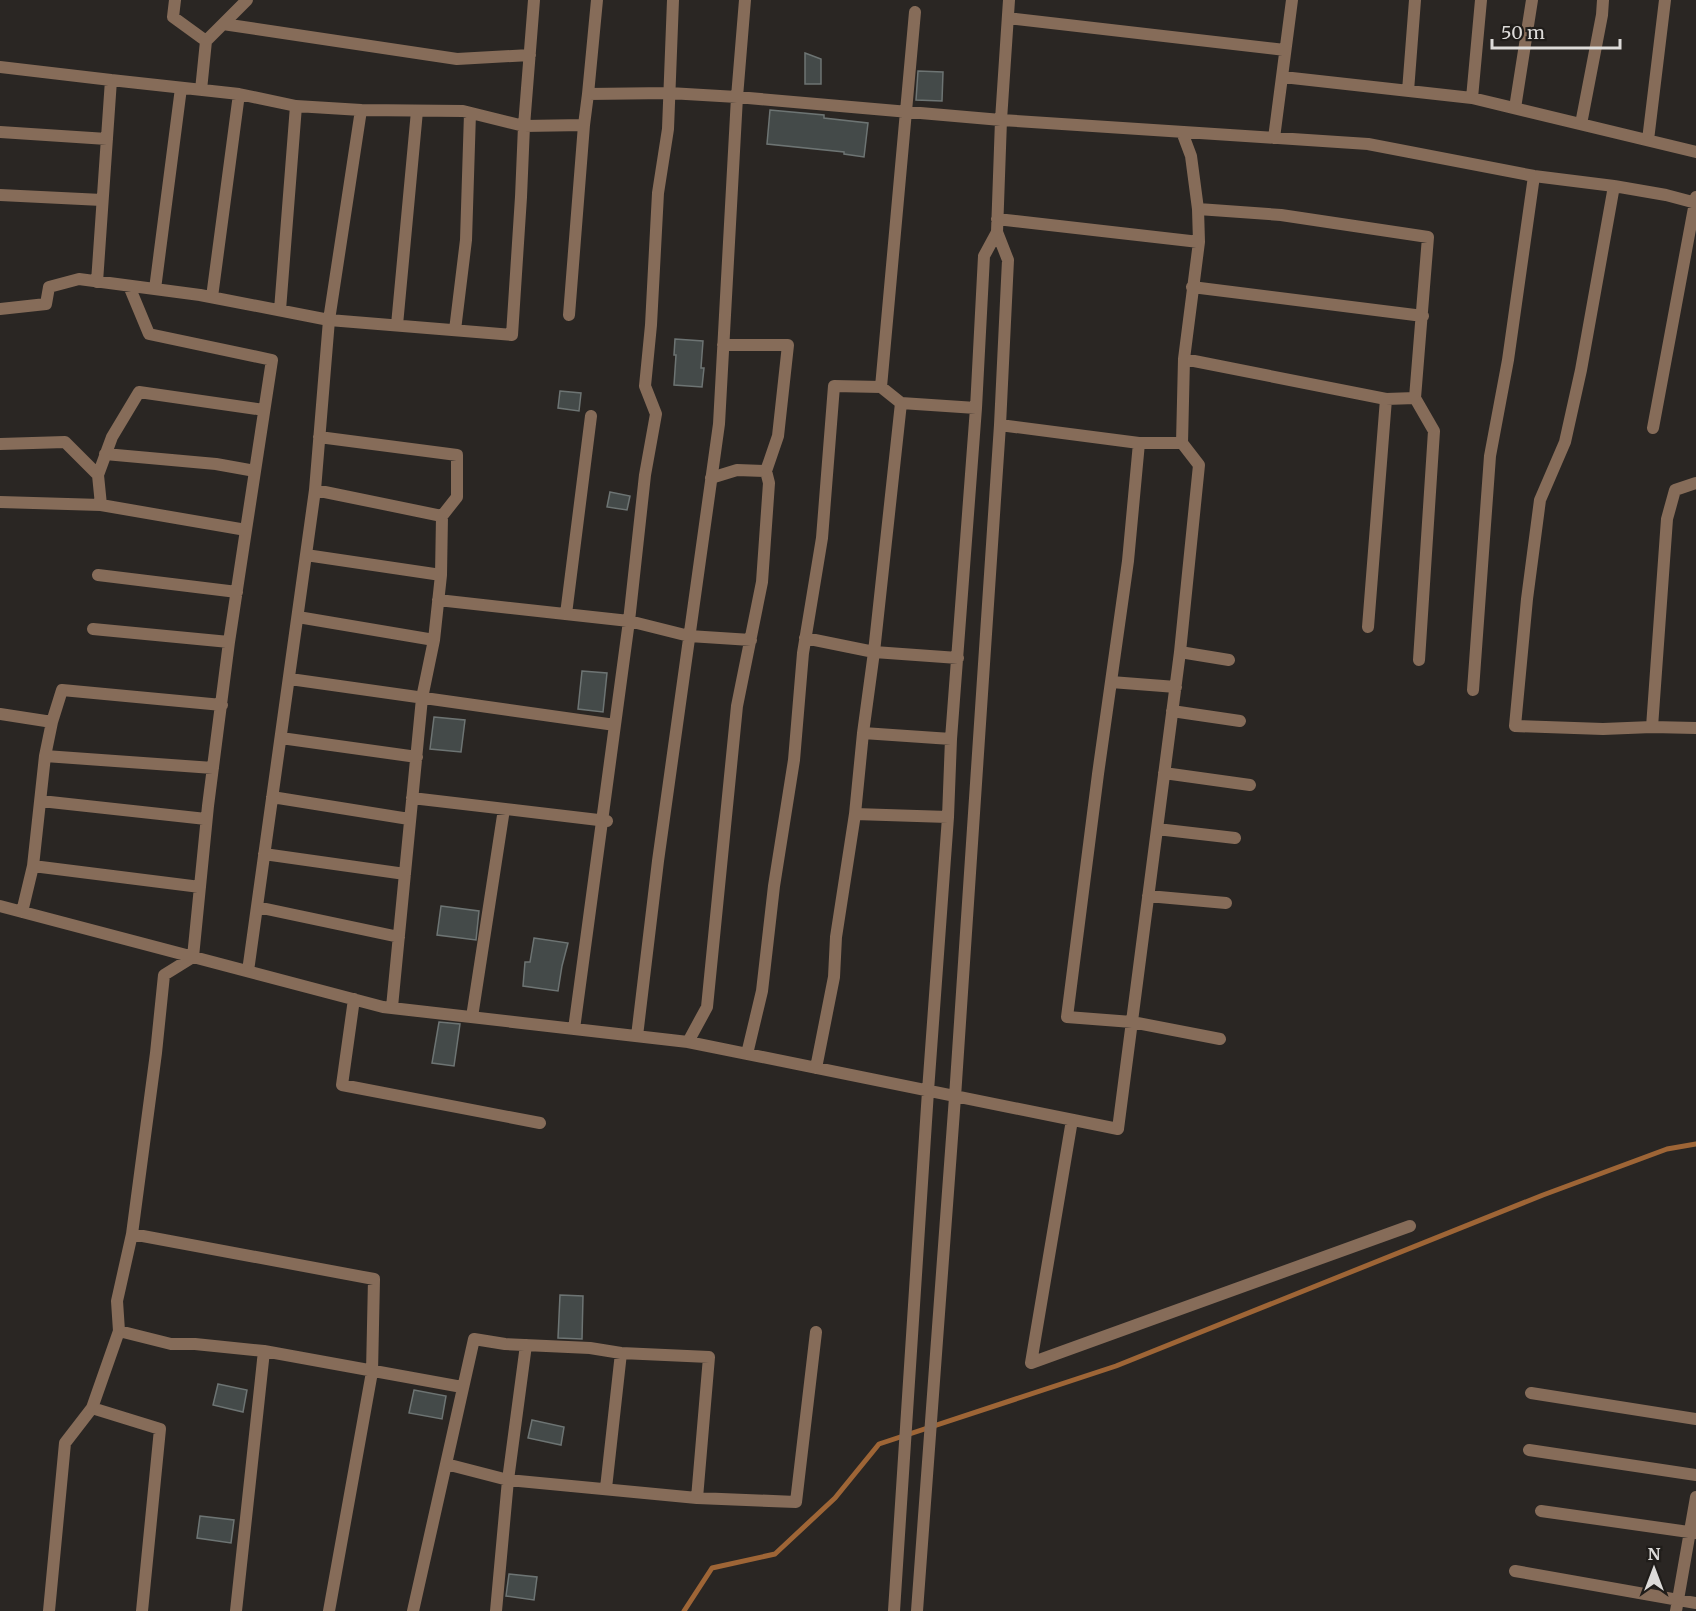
<svg xmlns="http://www.w3.org/2000/svg" width="1696" height="1611" viewBox="0 0 1696 1611" font-family="Merriweather,serif">
  <rect width="100%" height="100%" fill="#2a2623"/>
  <g fill="none" stroke-linecap="round" stroke-linejoin="round">
    <!-- stream -->
    <path stroke="#9e6536" stroke-width="5" d="M684,1611L712,1568L775,1554L835,1498L879,1444L1116,1366L1543,1195L1667,1149L1696,1144"/>
  </g>
  <!-- building -->
  <path fill="#444a49" stroke="#6d7473" stroke-width="1.5" d="M805,53L821,59V84H805Z
    M918,71L943,72L942,101L916,100Z
    M770,110L824,115V118L868,123L864,157L844,154V152L767,144Z
    M675,339L703,341L701,368H704L702,387L674,385L676,355H674Z
    M560,391L581,393L579,411L558,408Z
    M610,492L630,496L627,510L607,507Z
    M582,671L607,673L603,712L578,709Z
    M434,717L465,720L461,752L430,749Z
    M441,906L479,911L476,940L437,935Z
    M534,938L568,943L562,966L558,991L523,986L525,962H530Z
    M439,1022L460,1024L454,1066L432,1063Z
    M560,1295L583,1296L582,1339L558,1338Z
    M218,1384L247,1390L243,1412L213,1405Z
    M414,1390L446,1396L442,1419L409,1413Z
    M532,1420L564,1427L561,1445L528,1438Z
    M200,1516L234,1520L231,1543L197,1538Z
    M509,1574L537,1577L534,1600L506,1596Z"/>
  <g fill="none" stroke-linecap="round" stroke-linejoin="round">
    <!-- street -->
    <path stroke="#866c59" stroke-width="12" d="M175,0L173,17L206,41
      M534,0L524,126L463,111L361,110L329,320L512,335L521,197L524,126L584,125L588,94L669,93L737,97L1001,120L1009,0
      M1008,18L1285,50
      M223,24L457,59L530,55
      M0,67L111,80
      M1283,77L1472,98L1696,152
      M201,90L206,41L247,0
      M1408,91L1415,0
      M588,94L597,0
      M1472,98L1481,0
      M1515,108L1532,0
      M1581,124L1602,15L1603,0
      M0,132L107,139
      M1274,138L1292,0
      M1648,140L1665,0
      M1614,186L1581,370L1565,442L1540,500L1527,599L1515,726L1603,729L1652,727L1696,728
      M0,195L102,200
      M1198,209L1281,215L1428,237L1415,398
      M997,219L1199,242
      M97,282L111,80L239,94
      M129,286L149,334L272,360L246,530
      M1192,287L1423,316
      M155,289L181,88
      M212,297L239,94L296,106
      M0,309L46,304L49,287L79,279L200,295L329,320L315,490L248,971
      M280,310L296,106L361,110
      M569,315L584,125
      M397,325L417,111
      M455,330L466,240L470,113
      M723,345H788L778,436L766,471
      M1184,359L1386,399
      M881,387L915,12
      M1000,425L1139,443H1182
      M1653,428L1696,197
      M319,437L457,455V497L442,516
      M1139,443L1128,561L1098,774L1067,1017L1132,1022L1220,1039
      M0,444L65,442L98,475L101,505L0,502
      M105,454L216,464L255,471
      M98,475L112,437L139,392L264,410
      M315,490L442,516L441,575L434,640L422,698L392,1007
      M101,505L246,530L229,642L208,806L193,957L164,975L156,1053L132,1234L117,1301L119,1331L92,1408L160,1429L142,1611
      M306,555L441,575
      M98,575L237,592
      M438,600L629,621L689,636L751,640
      M566,614L591,416
      M298,617L434,640
      M1368,627L1386,399L1415,398L1434,431L1419,660
      M93,629L229,642
      M805,638L874,652L958,658
      M1180,652L1229,660
      M290,679L615,725
      M1111,682L1176,687
      M1473,690L1490,456L1508,360L1534,176
      M1172,711L1240,721
      M0,714L52,722
      M1652,727L1667,519L1675,490L1696,483
      M863,733L951,739
      M281,738L417,757
      M45,756L213,768
      M1164,773L1250,785
      M272,797L409,819
      M412,798L607,821
      M41,801L206,819
      M855,814L948,817
      M1157,829L1235,838
      M264,854L405,874
      M200,887L33,866L45,756L52,722L62,690L222,705
      M1148,896L1226,903
      M0,906L383,1007L688,1042L1118,1129L1180,652L1199,465L1182,443L1184,359L1199,242L1198,209L1191,156L1182,132
      M257,907L399,937
      M22,912L33,866
      M354,999L342,1085L540,1123
      M472,1017L504,809
      M574,1029L629,621L645,475L656,414L645,386L651,325L658,193L668,129L673,0
      M637,1036L658,861L719,424L737,97L745,0
      M688,1042L707,1007L737,706L762,582L769,483L766,471L737,470L711,478
      M747,1054L762,991L774,886L794,760L803,653L822,538L834,386L881,387L901,403L976,408
      M816,1068L834,977L836,937L855,814L863,733L874,652L901,403
      M1072,1120L1031,1363L1410,1226
      M132,1234L374,1279L372,1372L329,1611
      M119,1331L171,1344H195L264,1351L462,1387
      M1531,1393L1696,1419
      M1529,1450L1696,1475
      M446,1464L474,1339L505,1344L590,1348L621,1353L709,1357L697,1498
      M606,1488L621,1353
      M1541,1511L1696,1533
      M1515,1571L1696,1603
      M49,1611L65,1443L92,1408
      M236,1611L264,1351
      M413,1611L446,1464L508,1480L697,1498L796,1502L816,1332
      M496,1611L508,1480L526,1345
      M894,1611L928,1091L948,817L951,739L976,408L984,256L997,232
      M917,1611L955,1097L1000,425L1008,260L997,232L1001,120L1368,144L1534,176L1614,186L1666,195L1696,203
      M1676,1611L1696,1497"/>
  </g>
  <!-- north arrow -->
  <g transform="translate(1654 1569)" stroke="#201d1a" stroke-width="4.5" paint-order="stroke">
  <path d="M0-4.5L10 22L0 15L-10 22Z" fill="#dddbd9"/>
  <text y="-9" font-size="16" font-weight="bold" text-anchor="middle" fill="#dddbd9">N</text>
  </g>
  <!-- scale -->
  <path d="M1492 39v9h128v-9" fill="none" stroke="#dddbd9" stroke-width="3"/>
  <text x="1501" y="39" font-size="18" fill="#dddbd9" stroke="#201d1a" stroke-width="4.5" paint-order="stroke">50 m</text>
</svg>
